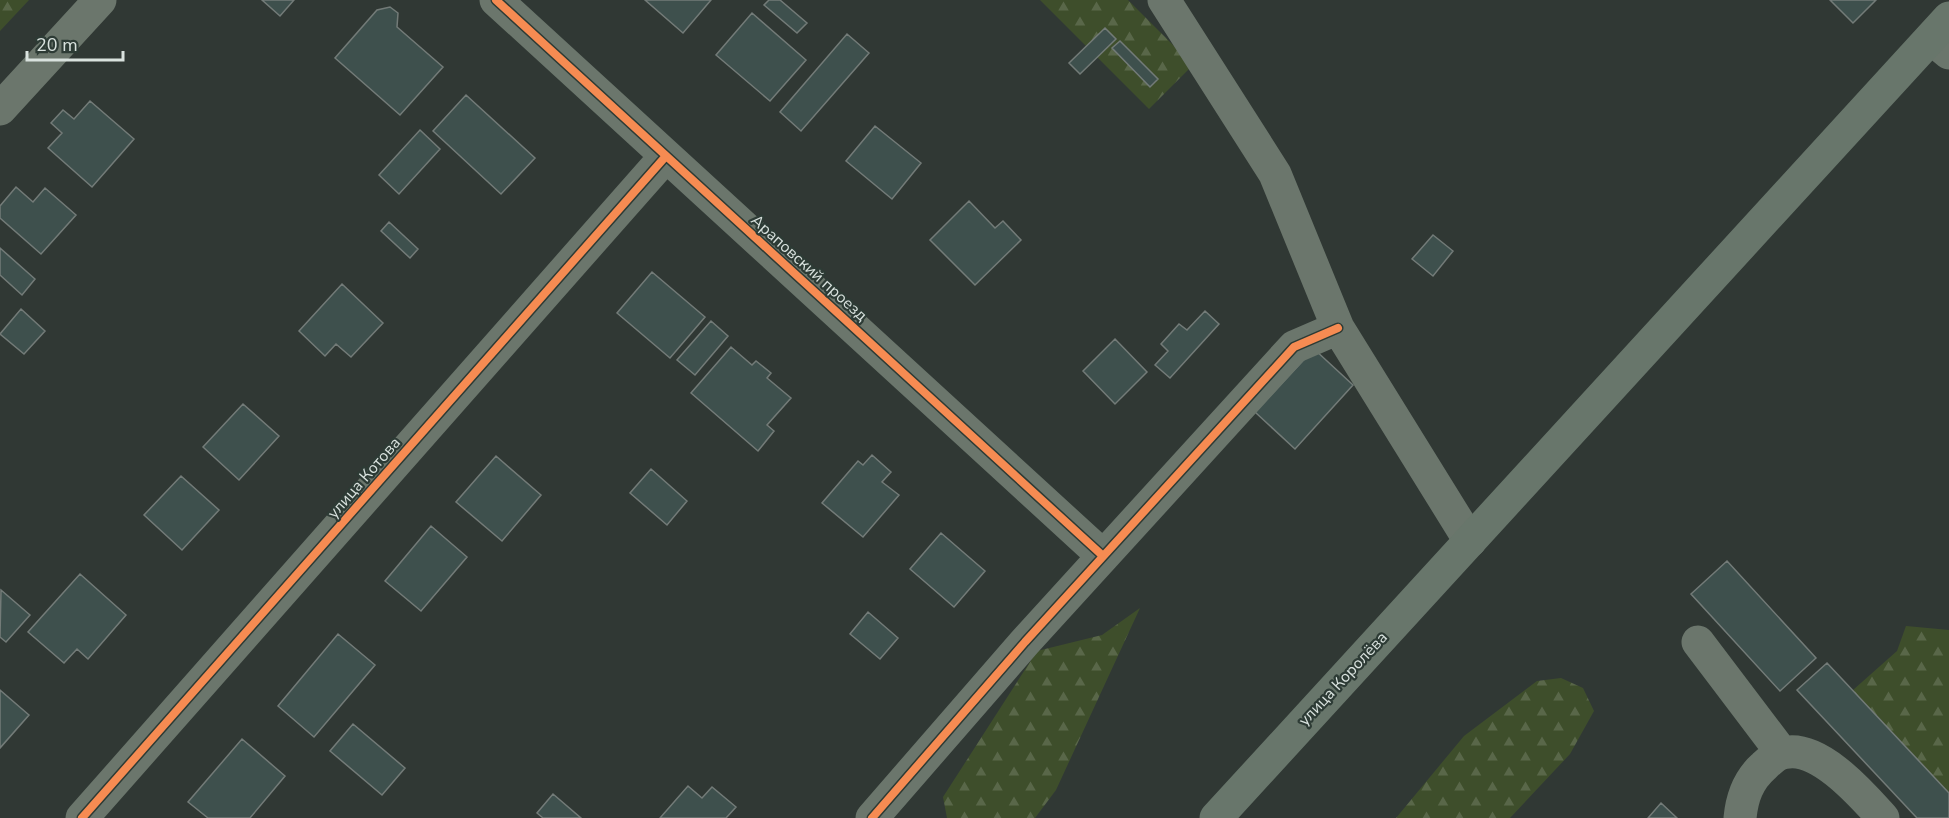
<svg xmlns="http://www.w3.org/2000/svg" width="1949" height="818" viewBox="0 0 1949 818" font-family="'Nunito Sans',sans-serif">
  <defs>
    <pattern id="forest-firs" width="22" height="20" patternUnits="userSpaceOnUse" patternTransform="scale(1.5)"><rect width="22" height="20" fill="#3e4e2b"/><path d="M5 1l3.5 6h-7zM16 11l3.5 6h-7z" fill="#596749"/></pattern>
  </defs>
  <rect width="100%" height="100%" fill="#303834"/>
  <!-- forest -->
  <path fill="url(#forest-firs)" d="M0,0H29L0,31Z
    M1040,0H1128L1193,65L1149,109Z
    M1140,608L1056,790L1035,818H947L943,797L1037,651L1102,635Z
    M1906,626L1949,630V818L1841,731L1853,690L1897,651Z
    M1561,678L1583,688L1594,711L1570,754L1510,818H1396L1464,736L1537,681Z"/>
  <!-- building -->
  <path fill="#3e504d" stroke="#737b78" stroke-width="1.5" d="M262,0H294L280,16Z
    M645,0H711L683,33Z
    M769,0H780L807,23L797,33L764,5Z
    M1830,0H1876L1853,23Z
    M390,7L398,13L397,27L443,67L400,115L335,58L377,10Z
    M752,13L806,60L770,101L716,55Z
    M1105,28L1116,39L1080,74L1069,63Z
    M847,34L869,53L801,131L780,112Z
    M1120,41L1158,79L1150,87L1112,48Z
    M466,95L535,158L501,194L433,131Z
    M90,101L134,139L92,187L48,148L62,133L51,123L63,110L74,119Z
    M875,126L921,163L892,199L846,161Z
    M420,130L440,149L399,194L379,175Z
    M16,187L33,202L45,188L76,215L41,254L0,218V206Z
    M969,201L995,228L1003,221L1021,240L975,285L930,240Z
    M389,222L418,249L410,258L381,231Z
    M1433,235L1453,251L1433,276L1412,259Z
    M0,248L35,279L22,295L0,275Z
    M652,272L705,317L670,358L617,313Z
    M342,284L383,323L351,357L336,344L325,356L299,331Z
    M21,309L45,331L24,354L0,334Z
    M1205,311L1219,324L1170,378L1155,365L1168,351L1161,344L1179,324L1187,330Z
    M711,321L728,336L695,375L677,360Z
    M1115,339L1147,372L1115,404L1083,371Z
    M731,347L752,365L756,361L771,373L767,378L791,398L767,425L774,431L758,451L691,393Z
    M1314,349L1353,385L1295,449L1255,412Z
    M243,404L279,436L239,480L203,447Z
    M872,455L891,472L882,482L899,495L863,537L822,503L858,461L863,465Z
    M496,456L541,495L502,541L456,502Z
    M651,469L687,501L667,525L630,493Z
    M181,476L219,510L182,550L144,515Z
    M431,526L467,557L421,611L385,581Z
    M941,533L985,571L954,607L910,569Z
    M1727,561L1816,658L1780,691L1691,594Z
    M80,574L126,615L88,659L77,649L64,663L28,632Z
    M1,590L30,615L6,642L0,637Z
    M868,612L898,638L880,659L850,634Z
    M338,634L375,665L314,737L278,706Z
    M1827,663L1949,793V818H1917L1797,690Z
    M0,690L29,715L0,748Z
    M353,724L405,768L382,795L330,751Z
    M242,739L285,776L250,818H208L188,802Z
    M688,786L702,798L712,787L736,807L726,818H660Z
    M553,794L581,818H543L537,813Z
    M1661,803L1677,818H1648Z"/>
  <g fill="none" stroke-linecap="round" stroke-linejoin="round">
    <!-- minor -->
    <path stroke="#6b766c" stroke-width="33" d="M496,0L1103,556
      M1164,0L1275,174L1338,328L1470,541
      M1931,38L1949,53
      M0,109L100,0
      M1698,642L1782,753
      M82,818L666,156
      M872,818L1025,642L1294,347L1338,328
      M1740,818C1742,797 1748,780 1764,766C1769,761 1777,754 1783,753C1818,743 1863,796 1883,818"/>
    <!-- major -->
    <path stroke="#68766b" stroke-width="33" d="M1216,818L1949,18"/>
    <!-- cycleway casing -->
    <g stroke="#2d3b35" stroke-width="11">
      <path id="cycleway" d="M496,0L1103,556
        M82,818L666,156
        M872,818L1025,642L1294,347L1338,328"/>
    </g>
    <!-- cycleway -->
    <use href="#cycleway" stroke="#f68b52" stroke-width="8"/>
  </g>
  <g text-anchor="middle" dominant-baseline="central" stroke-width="4.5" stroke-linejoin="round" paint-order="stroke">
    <!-- street labels -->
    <g font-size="16" fill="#d9e2de" stroke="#2d3b35">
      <text transform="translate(809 268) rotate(42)">Араповский проезд</text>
      <text transform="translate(364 478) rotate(-49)">улица Котова</text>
      <text transform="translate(1343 679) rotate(-47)">улица Королёва</text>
    </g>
  </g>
  <!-- scale -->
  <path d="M27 51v9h96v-9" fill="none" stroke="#d9e2de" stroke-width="3"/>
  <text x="36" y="51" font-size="18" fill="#d9e2de" stroke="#2d3b35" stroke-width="4.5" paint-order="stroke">20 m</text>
</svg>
